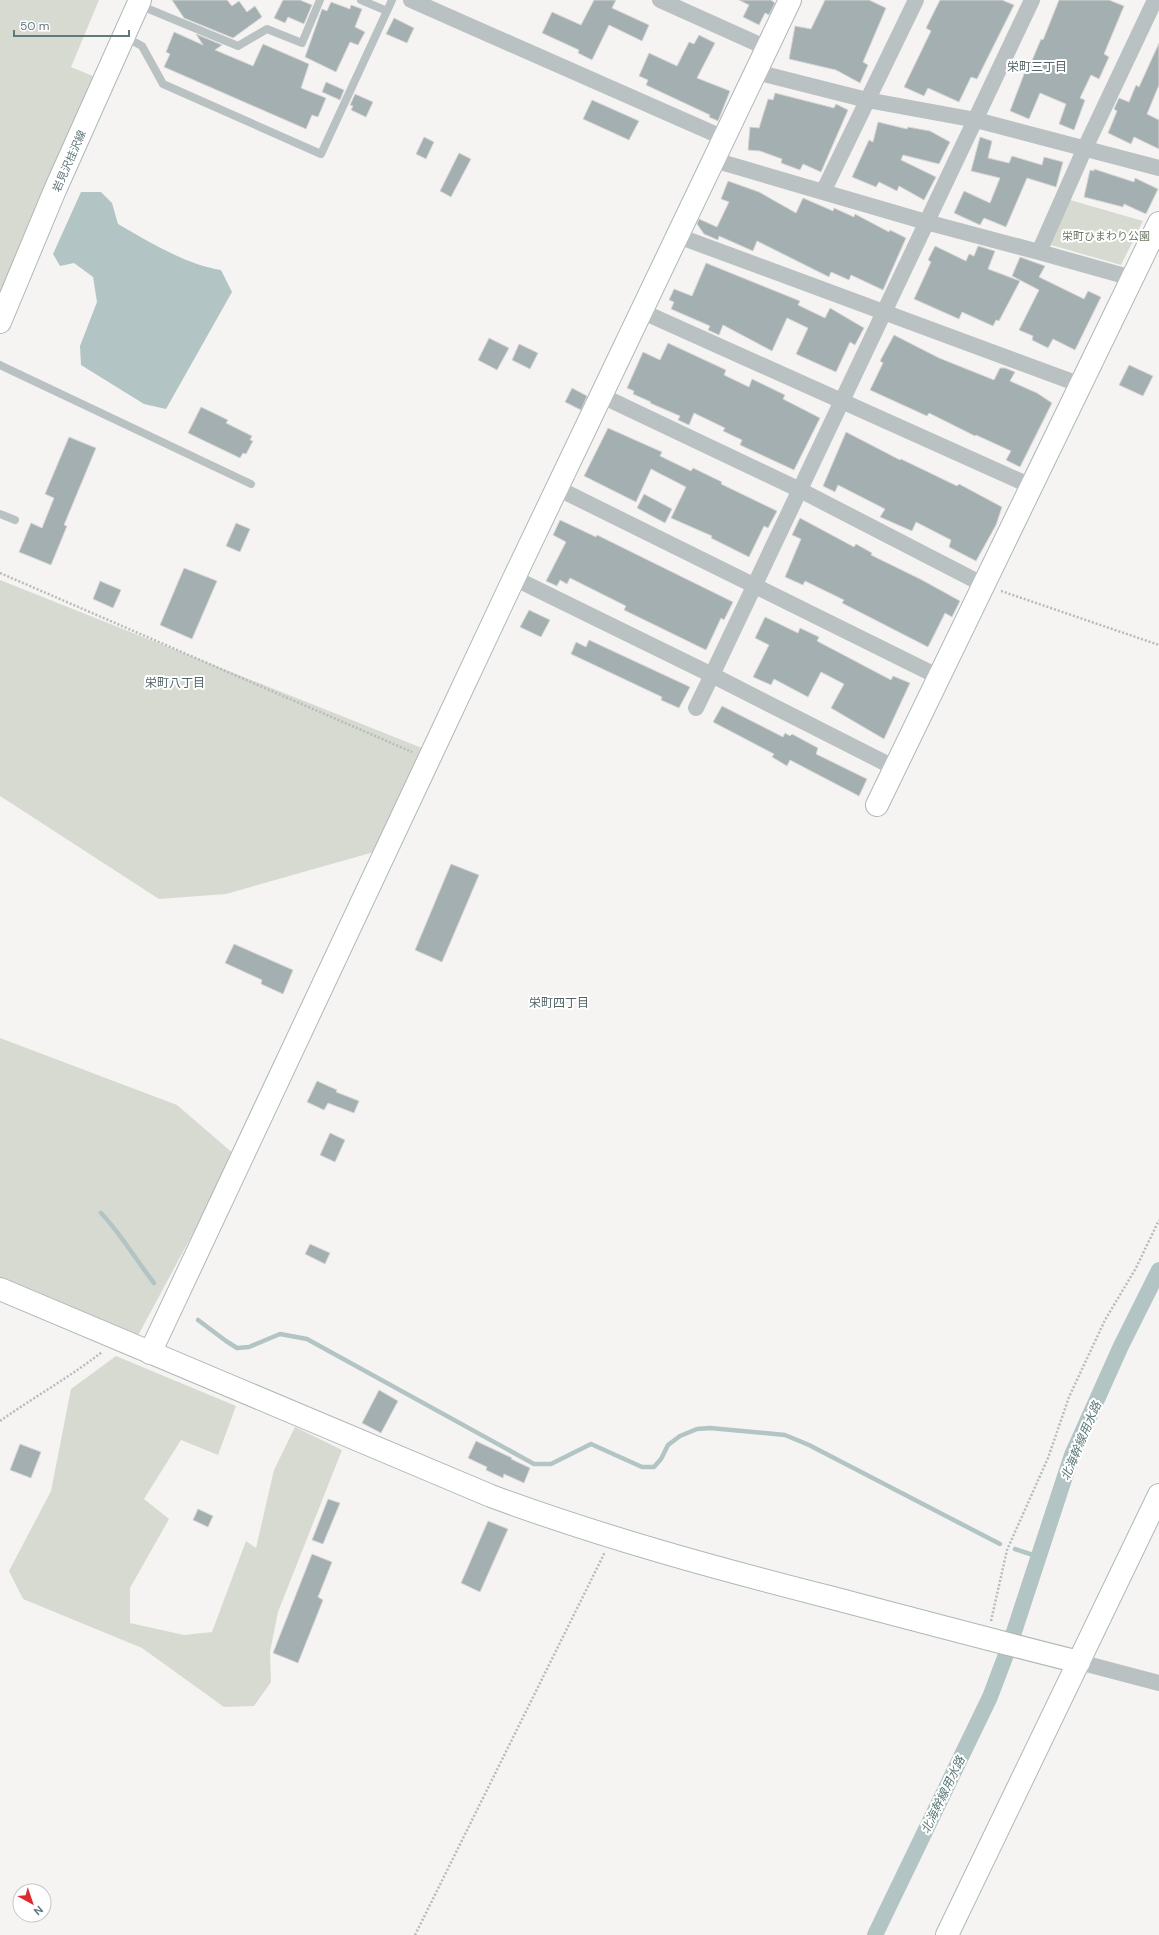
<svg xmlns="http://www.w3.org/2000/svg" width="1159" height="1935" viewBox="0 0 1159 1935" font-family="'DM Sans','Noto Sans JP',sans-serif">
  <rect width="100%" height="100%" fill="#f5f4f2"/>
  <!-- green -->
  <path fill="#d7dad1" d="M0,0H99L71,67L100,79L0,296Z
    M1070,200L1143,221L1121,265L1051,245Z
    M0,580L422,748L381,850L226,894L159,899L0,796Z
    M0,1038L177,1105L235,1155L134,1343L0,1297Z
    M116,1356L236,1406L218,1455L181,1440L144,1499L169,1519L130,1588V1623L184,1635L212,1632L246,1541L256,1548L274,1470L295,1427L342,1450L278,1612L270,1652L271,1682L254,1706L224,1707L142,1648L23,1599L9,1571L51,1491L71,1389Z"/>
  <!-- water -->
  <path fill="#b2c4c4" d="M81,192H101L112,203L118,224C149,242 187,265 221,270L232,292L166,409L144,404L81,365L80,346L97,302L93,277L74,263L60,266L53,254Z"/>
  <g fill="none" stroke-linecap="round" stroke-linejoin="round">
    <!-- stream -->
    <path stroke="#b2c4c4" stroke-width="4.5" d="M101,1213C121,1234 136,1260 154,1283
      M198,1320L226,1341L237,1348L249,1347L280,1334L307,1339L534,1464H551L591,1444L642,1467H654L661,1459L668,1445L680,1436L697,1429L710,1428L785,1435L809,1445L1000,1544
      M1015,1549L1039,1557"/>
    <!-- canal -->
    <path stroke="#b2c4c4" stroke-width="16" d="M1011,1641L1072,1455L1121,1346L1159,1270
      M875,1935L990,1697L1007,1652"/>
  </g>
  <!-- building -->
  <path fill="#a3afb1" stroke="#d7d6d4" d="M172,0H227L232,6L239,1L247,12L255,6L262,17L233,38L184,18Z
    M283,0H300L312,5L304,24L288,17L285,23L274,18Z
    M594,0H616L612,8L649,25L642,41L609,25L592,60L578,53L579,50L542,33L552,12L581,25Z
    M739,0H771L775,3L769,15L765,13L759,25L743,17L749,5Z
    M825,0H869L886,8L863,62L868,65L860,83L836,70L789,59L795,26L811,29Z
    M940,0H1002L1014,5L977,79L971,77L959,102L928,88L924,96L904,87L931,31L926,28Z
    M1059,0H1109L1124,6L1104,54L1109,57L1099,79L1091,75L1080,98L1085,100L1074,130L1059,124L1066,104L1040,93L1029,119L1010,111L1026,69L1028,70L1041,39L1043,40Z
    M331,2L350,9L351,5L362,9L355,27L365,32L358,45L350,42L336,72L305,57L322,9L327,11Z
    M394,18L414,28L407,43L386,34Z
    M174,32L203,45L196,34L222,45L215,50L253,66L263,44L309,64L301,88L326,98L318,117L312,115L306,129L164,67L170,54L166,52Z
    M699,35L715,43L697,78L730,91L718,121L709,117L710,115L646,85L648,80L639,76L649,53L677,66L689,42L694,44Z
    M1159,43V85L1147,114L1159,120V149L1134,137L1131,144L1108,133L1117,111L1114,109L1119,98L1129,102L1136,85L1139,87Z
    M326,82L344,90L340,100L322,92Z
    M775,93L834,108L836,104L848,110L821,172L803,164L800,170L781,163L782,159L760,151L748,150L750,127L759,128L768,99L773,100Z
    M355,94L373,102L366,117L351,110L353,106L350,105Z
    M592,100L639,121L629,140L583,119Z
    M878,122L907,129L908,127L930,131L950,142L939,164L903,155L901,160L936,177L924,200L899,186L897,191L879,182L876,187L852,177L869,140L873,142Z
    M424,137L434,142L426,159L416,154Z
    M980,137L992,141L988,158L1009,163L1012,156L1042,165L1044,157L1063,162L1056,187L1027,178L1006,227L984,218L980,225L954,213L964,191L990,203L1000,178L971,171Z
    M459,153L471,159L451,197L440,191Z
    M1094,169L1134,182L1135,178L1158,189L1146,214L1124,204L1123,207L1084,197L1090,170L1094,171Z
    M728,181L759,192L796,213L803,198L833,211L834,208L854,217L855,214L889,232L890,230L906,238L883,290L851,275L849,280L831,272L829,277L757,241L753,251L719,236L718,240L704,234L697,224L699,219L717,227L729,202L721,199Z
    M935,246L966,261L969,254L974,256L978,246L995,251L988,269L1020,281L999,321L996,320L993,326L962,312L959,319L914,299L931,262L928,260Z
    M1020,257L1045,266L1039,277L1084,299L1088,291L1101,297L1075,350L1053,339L1048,348L1032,340L1033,336L1019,330L1039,290L1012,276Z
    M706,263L800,301L798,305L825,318L830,308L864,328L855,345L850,342L836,372L796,354L808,328L787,318L772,351L723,325L719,335L708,330L710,326L671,309L674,302L669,300L674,289L692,296Z
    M894,335L939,358L994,380L1000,368H1005L1015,372L1010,381L1037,393L1052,403L1020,467L1006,460L1011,451L976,435L975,436L929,413L927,416L870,390L883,363L880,361Z
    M489,338L509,348L497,370L478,360Z
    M668,343L726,370L724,375L749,387L752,379L785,395L783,399L820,418L794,470L740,445L742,440L723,431L725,428L694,413L689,425L678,420L680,416L650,403L651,402L633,394L634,391L627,388L643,352L660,360Z
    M519,344L538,353L530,369L512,360Z
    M1129,365L1153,376L1143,396L1119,385Z
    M572,388L587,396L581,410L565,402Z
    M201,407L228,420L226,423L252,436L250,440L253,441L246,454L243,453L240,458L188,433Z
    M608,428L662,452L660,456L691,471L693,468L722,482L721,484L777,511L768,528L764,526L749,557L711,538L712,536L671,518L686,487L651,469L636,502L584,476Z
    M846,432L900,460L901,459L957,486L959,484L1002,507L996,525L976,561L949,547L951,540L916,522L912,531L880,517L885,509L838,485L835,492L823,486Z
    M69,437L96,448L64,525L67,526L51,565L19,552L31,523L42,528L54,498L45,494Z
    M644,494L672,509L665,523L637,508Z
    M800,518L854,547L856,544L872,553L871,555L922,580L960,601L952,617L945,613L928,647L842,603L844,600L805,581L803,585L785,577L801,539L792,535Z
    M560,520L596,537L597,535L733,602L724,620L721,618L706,650L624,610L626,606L570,578L567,584L560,580L557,586L546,581L566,542L553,535Z
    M236,523L250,529L240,552L226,546Z
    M184,568L217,581L192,639L160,625Z
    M100,581L121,590L113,608L93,599Z
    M529,610L550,620L541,637L520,627Z
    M765,617L798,633L800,628L819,637L817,641L891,680L893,676L910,683L884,739L831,708L844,684L821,672L808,697L774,679L771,685L753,677L769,645L755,638Z
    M589,640L690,687L679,708L661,700L662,697L571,654L576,642L586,647Z
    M722,706L783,737L785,733L790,736L792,734L818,748L816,754L867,779L859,796L790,760L787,766L772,757L774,754L713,722Z
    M451,864L479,875L442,962L415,950Z
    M234,944L293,970L283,994L261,984L262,980L225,963Z
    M317,1081L337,1090L336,1092L359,1101L354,1113L328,1103L324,1110L307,1102Z
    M330,1133L345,1140L335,1162L320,1155Z
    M310,1244L330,1253L325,1264L305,1254Z
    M379,1390L398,1401L381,1433L362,1423Z
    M476,1441L512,1458L511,1459L530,1468L524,1483L504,1474L503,1478L486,1470L487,1467L468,1458Z
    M20,1444L41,1452L31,1478L10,1470Z
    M328,1499L340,1503L323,1544L312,1540Z
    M198,1509L213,1516L208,1527L193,1520Z
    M488,1521L508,1529L480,1592L461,1583Z
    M312,1554L332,1562L318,1597L323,1600L298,1663L273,1653Z"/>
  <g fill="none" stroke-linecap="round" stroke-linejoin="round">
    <!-- secondary casing -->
    <g stroke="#afb7b9" stroke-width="24">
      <path id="secondary" d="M0,322L55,190L140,0
        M877,805L1159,223
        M0,1289L491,1496C602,1537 715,1568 829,1597C912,1619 995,1641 1079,1662
        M150,1353L514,578L790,0
        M947,1935L1159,1495"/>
    </g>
    <!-- path -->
    <path stroke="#b7bbbc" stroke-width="2.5" stroke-dasharray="2 2" stroke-linecap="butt" d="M0,573L412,752
      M1001,591L1159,645
      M0,1421C34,1397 70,1377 102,1352
      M991,1621L1007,1550L1048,1458L1069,1397L1105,1320L1136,1268L1159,1220
      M415,1935L605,1552"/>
    <!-- lane -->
    <path stroke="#bac1c2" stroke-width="8" d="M361,0L387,11L392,0
      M139,5L238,46L267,29L302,43L320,0
      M125,37L142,46L163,84L321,154L387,11
      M0,365L251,484
      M0,514L15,520"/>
    <!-- street -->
    <path stroke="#bac1c2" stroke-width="16" d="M411,0L724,138
      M660,0L767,48
      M916,0L823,192L926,222L1039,252
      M756,72L867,100L976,120L1159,168
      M714,160L823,192
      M678,236L1081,385
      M1132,278L1039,252L1085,148L1155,0
      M641,311L1031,486
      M600,395L800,490L984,585
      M557,488L939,677
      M514,578L712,675L696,708
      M895,768L712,675L1032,0
      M1079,1662L1159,1683"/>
    <!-- secondary -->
    <use href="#secondary" stroke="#fff" stroke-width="22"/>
  </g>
  <g text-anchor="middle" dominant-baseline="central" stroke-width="4" stroke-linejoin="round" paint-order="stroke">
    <!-- street labels -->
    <g font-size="11" fill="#61787c" stroke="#fff">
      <text transform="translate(69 161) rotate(-66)">岩見沢桂沢線</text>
    </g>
    <!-- park labels -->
    <g font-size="11" fill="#6e7964" stroke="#fff">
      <text x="1106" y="236">栄町ひまわり公園</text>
    </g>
    <!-- neighbourhood labels -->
    <g font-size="12" fill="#536467" stroke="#fff">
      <text x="1037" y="67">栄町三丁目</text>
      <text x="175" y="683">栄町八丁目</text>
      <text x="559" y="1003">栄町四丁目</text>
    </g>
    <!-- water labels -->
    <g font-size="12" font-style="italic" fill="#5c7878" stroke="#fff">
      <text transform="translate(1081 1441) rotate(-67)">北海幹線用水路</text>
      <text transform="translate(943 1795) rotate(-64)">北海幹線用水路</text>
    </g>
  </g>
  <!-- north arrow -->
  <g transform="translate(32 1903) rotate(140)"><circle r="19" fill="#ffffff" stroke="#c0c9cb"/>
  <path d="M0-3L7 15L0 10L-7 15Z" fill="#dd2a30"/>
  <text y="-6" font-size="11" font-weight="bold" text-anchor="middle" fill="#61787c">N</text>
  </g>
  <!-- scale -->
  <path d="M14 30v6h115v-6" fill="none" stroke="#61787c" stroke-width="2"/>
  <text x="20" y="30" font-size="12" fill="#61787c" stroke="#ffffff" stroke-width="3" paint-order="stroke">50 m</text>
</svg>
